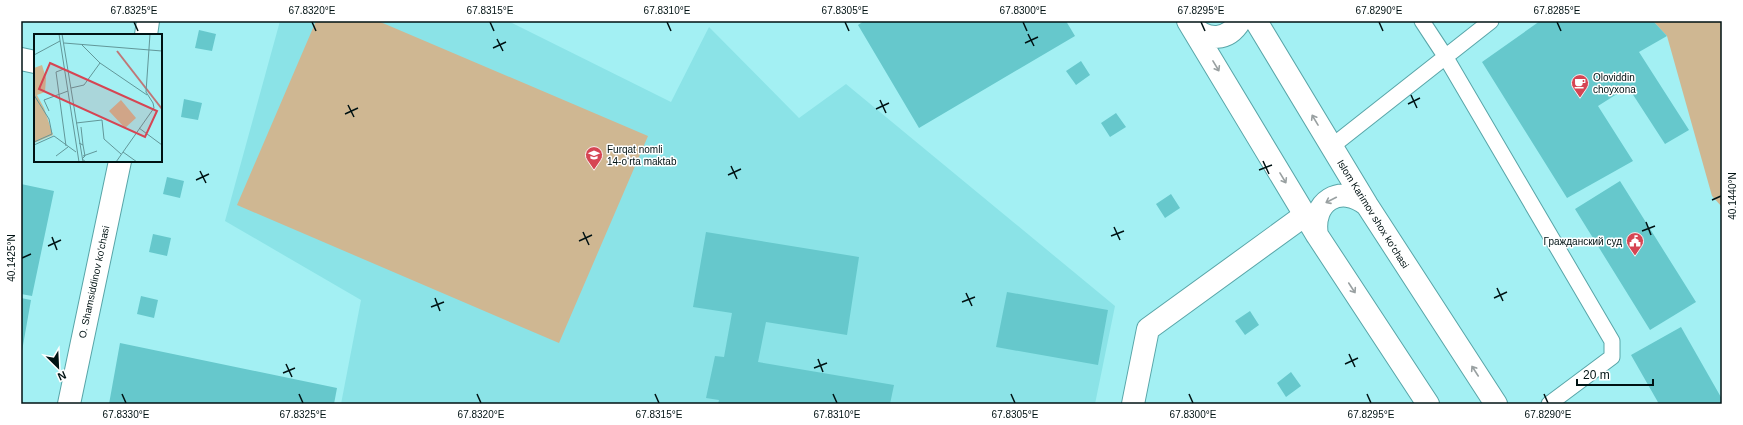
<svg xmlns="http://www.w3.org/2000/svg" width="1743" height="425" viewBox="0 0 1743 425" font-family="Arial,sans-serif">
  <rect width="100%" height="100%" fill="#a3f0f3"/>
  <!-- built -->
  <path fill="#8be3e7" d="M280,21H508L671,102L709,27L799,118L846,84L1115,306L1095,404H341L361,300L225,221Z"/>
  <!-- green -->
  <path fill="#cfb792" d="M316,21H378L648,136L559,343L237,205Z
    M1653,21H1722V207L1712,196L1667,36Z"/>
  <!-- building -->
  <path fill="#66c8cc" d="M864,21H1066L1075,36L919,128L858,25Z
    M1540,21H1653L1667,36L1639,52L1689,130L1665,144L1628,87L1598,106L1633,161L1567,198L1482,62Z
    M199,30L216,34L212,51L195,48Z
    M1081,61L1090,75L1076,85L1066,71Z
    M184,99L202,103L198,120L181,117Z
    M1116,113L1126,127L1110,137L1101,123Z
    M167,177L184,181L180,198L163,194Z
    M1620,181L1696,302L1650,330L1575,209Z
    M21,184L54,191L32,296L21,294Z
    M1171,194L1180,208L1165,218L1156,204Z
    M706,232L859,257L847,335L766,322L758,362L894,385L890,404H718L719,400L706,398L715,356L724,357L732,313L693,307Z
    M153,234L171,238L167,256L149,252Z
    M1007,292L1108,310L1098,365L996,347Z
    M141,296L158,300L154,318L137,314Z
    M21,298L31,300L22,351H21Z
    M1250,311L1259,325L1245,335L1235,321Z
    M1681,327L1722,399V404H1659L1631,355Z
    M120,343L337,388L334,404H109Z
    M1291,372L1301,386L1286,397L1277,383Z"/>
  <g fill="none" stroke-linecap="round" stroke-linejoin="round">
    <!-- service casing -->
    <g stroke="#58a5a8" stroke-width="17">
      <path id="service" d="M1422,21L1445,56L1612,341V357L1549,404
        M1331,147L1491,21"/>
    </g>
    <!-- minor casing -->
    <g stroke="#58a5a8" stroke-width="24">
      <path id="minor" d="M21,59L35,62
        M1133,404L1148,329L1305,215"/>
    </g>
    <!-- tertiary casing -->
    <g stroke="#58a5a8" stroke-width="24">
      <path id="tertiary" d="M146,35L148,21
        M69,404L120,161"/>
    </g>
    <!-- secondary casing -->
    <g stroke="#58a5a8" stroke-width="24">
      <path id="secondary" d="M1188,21L1317,235L1428,404
        M1256,21L1367,205L1496,404
        M1191,25C1207,42 1228,41 1240,21
        M1317,235C1311,202 1340,183 1367,205"/>
    </g>
    <!-- service -->
    <use href="#service" stroke="#fff" stroke-width="15"/>
    <!-- minor -->
    <use href="#minor" stroke="#fff" stroke-width="22"/>
    <!-- tertiary -->
    <use href="#tertiary" stroke="#fff" stroke-width="22"/>
    <!-- secondary -->
    <use href="#secondary" stroke="#fff" stroke-width="22"/>
  </g>
  <!-- one-way arrows -->
  <defs><path id="oneway-shaft" d="M-6 0H5M1.5-3L5.5 0L1.5 3" fill="none" stroke-width="1.6" stroke-linecap="round" stroke-linejoin="round"/></defs>
  <g stroke="#99a0a1">
    <use href="#oneway-shaft" transform="translate(1216 66) rotate(59)"/>
    <use href="#oneway-shaft" transform="translate(1315 120) rotate(-121)"/>
    <use href="#oneway-shaft" transform="translate(1283 178) rotate(59)"/>
    <use href="#oneway-shaft" transform="translate(1331 200) rotate(153)"/>
    <use href="#oneway-shaft" transform="translate(1352 288) rotate(57)"/>
    <use href="#oneway-shaft" transform="translate(1475 371) rotate(-123)"/>
  </g>
  <!-- ticks -->
  <path fill="none" stroke="#001213" stroke-width="1.5" d="M134,22L138,31M312,22L316,31M490,22L494,31M667,22L671,31M845,22L849,31M1023,22L1027,31M1201,22L1205,31M1379,22L1383,31M1557,22L1561,31M1028,34L1034,46M497,39L503,51M1025,43L1038,37M493,48L506,42M1411,95L1417,108M880,100L886,113M1408,104L1420,98M348,105L354,117M876,109L889,103M345,114L358,108M1263,161L1269,174M731,166L737,179M1259,170L1272,165M200,171L206,183M728,175L741,169M196,180L209,174M1712,200L1721,196M1646,222L1651,235M1114,227L1120,240M1642,231L1655,226M583,232L589,245M1111,236L1124,231M52,237L57,250M579,241L592,235M48,246L61,240M22,258L31,254M1497,288L1503,301M966,293L972,306M435,298L440,311M1494,298L1507,292M962,302L975,297M431,307L444,302M1349,354L1355,367M818,359L823,372M286,364L292,377M1345,364L1358,358M814,368L827,363M283,373L295,368M122,394L126,403M299,394L303,403M477,394L481,403M655,394L659,403M833,394L837,403M1011,394L1015,403M1189,394L1193,403M1367,394L1371,403M1544,394L1548,403"/>
  <!-- icons -->
  <defs>
    <g id="cafe-pin" transform="scale(0.9)"><path d="M0 17L-7.5 6A9.5 9.5 0 1 1 7.5 6Z" fill="#d64553" stroke="#fff"/><path d="M-5.5-4.5H6V0H3Q3 3.5 0 3.5H-2.5Q-5.5 3.5-5.5 0ZM3-3.2v2h1.7v-2ZM-6 4.5H4V6H-6Z" fill="#fff"/></g>
    <g id="school-pin" transform="scale(0.9)"><path d="M0 17L-7.5 6A9.5 9.5 0 1 1 7.5 6Z" fill="#d64553" stroke="#fff"/><path d="M0-5L7-2L0 1L-7-2ZM-4 1L0 2.5L4 1V4Q0 6-4 4Z" fill="#fff"/></g>
    <g id="civic-pin" transform="scale(0.9)"><path d="M0 17L-7.5 6A9.5 9.5 0 1 1 7.5 6Z" fill="#d64553" stroke="#fff"/><path d="M-.6-6.5H3V-4.5H.6V-3L4-1V1h2V6H-6V1h2V-1L-.6-3ZM-1.2 2.5V6h2.4V2.5Z" fill="#fff"/></g>
  </defs>
  <g fill-rule="evenodd">
    <use href="#cafe-pin" x="1580" y="83"/>
    <use href="#school-pin" x="594" y="155"/>
    <use href="#civic-pin" x="1635" y="241"/>
  </g>
  <g text-anchor="middle" dominant-baseline="central" stroke-width="3" stroke-linejoin="round" paint-order="stroke">
    <!-- poi labels -->
    <g font-size="10" fill="#001213" stroke="#fff" text-anchor="start">
      <text x="1593" y="77">Oloviddin<tspan x="1593" dy="12">choyxona</tspan></text>
      <text x="607" y="149">Furqat nomli<tspan x="607" dy="12">14-oʻrta maktab</tspan></text>
      <text x="1622" y="241" text-anchor="end">Гражданский суд</text>
    </g>
    <!-- street labels -->
    <g font-size="10" fill="#001213" stroke="#fff">
      <text transform="translate(1373 214) rotate(58)">Islom Karimov shox ko'chasi</text>
      <text transform="translate(94 282) rotate(-78)">O. Shamsiddinov ko'chasi</text>
    </g>
  </g>
  <!-- overview -->
  <g transform="translate(34 34)">
    <rect width="128" height="128" fill="#a3f0f3"/>
    <path d="M8,31L12,44L11,58L3,61L10,74L19,101L0,109V34ZM87,66L102,84L91,94L75,77Z" fill="#cfb792"/>
    <path fill="none" stroke="#bf7777" stroke-width="2" d="M83,17L128,75"/>
    <path fill="none" stroke="#629799" stroke-width="1" d="M25,0L45,128M28,0L49,128M116,0L112,58L119,69L120,74M30,9L128,17M48,11L66,29L113,61M0,21L26,7M30,35L22,38L32,112M37,54L50,51L66,29M0,61L15,85L18,100L0,108M15,77L10,66L34,57M42,89L68,86L70,105L87,120M47,93L49,111M105,94L128,111M45,109L49,111L51,122L48,125L52,128M0,111L20,102L42,118M89,118L103,128M22,122L34,113M49,122L63,117M82,128L120,74"/>
    <path fill="#d64553" fill-opacity="0.15" stroke="#d64553" stroke-width="2" d="M16,29L123,77L111,103L5,55Z"/>
    <rect width="128" height="128" fill="none" stroke="#001213" stroke-width="2"/>
  </g>
  <!-- border -->
  <rect width="1743" height="425" fill="none" stroke="#ffffff" stroke-width="44"/>
  <!-- north arrow -->
  <g transform="translate(58 367) rotate(156)" stroke="#ffffff" stroke-width="3" paint-order="stroke">
  <path d="M0-3L7 15L0 10L-7 15Z" fill="#001213"/>
  <text y="-6" font-size="11" font-weight="bold" text-anchor="middle" fill="#001213">N</text>
  </g>
  <!-- scale -->
  <path d="M1577 379v6h76v-6" fill="none" stroke="#001213" stroke-width="2"/>
  <text x="1583" y="379" font-size="12" fill="#001213" stroke="#ffffff" stroke-width="3" paint-order="stroke">20 m</text>
  <rect x="22" y="22" width="1699" height="381" fill="none" stroke="#001213" stroke-width="1.5"/>
  <g font-size="10" text-anchor="middle" fill="#001213">
    <text x="134" y="14">67.8325°E</text>
    <text x="312" y="14">67.8320°E</text>
    <text x="490" y="14">67.8315°E</text>
    <text x="667" y="14">67.8310°E</text>
    <text x="845" y="14">67.8305°E</text>
    <text x="1023" y="14">67.8300°E</text>
    <text x="1201" y="14">67.8295°E</text>
    <text x="1379" y="14">67.8290°E</text>
    <text x="1557" y="14">67.8285°E</text>
    <text transform="translate(1732 196) rotate(-90)" y="4">40.1440°N</text>
    <text transform="translate(11 258) rotate(-90)" y="4">40.1425°N</text>
    <text x="126" y="418">67.8330°E</text>
    <text x="303" y="418">67.8325°E</text>
    <text x="481" y="418">67.8320°E</text>
    <text x="659" y="418">67.8315°E</text>
    <text x="837" y="418">67.8310°E</text>
    <text x="1015" y="418">67.8305°E</text>
    <text x="1193" y="418">67.8300°E</text>
    <text x="1371" y="418">67.8295°E</text>
    <text x="1548" y="418">67.8290°E</text>
  </g>
</svg>
